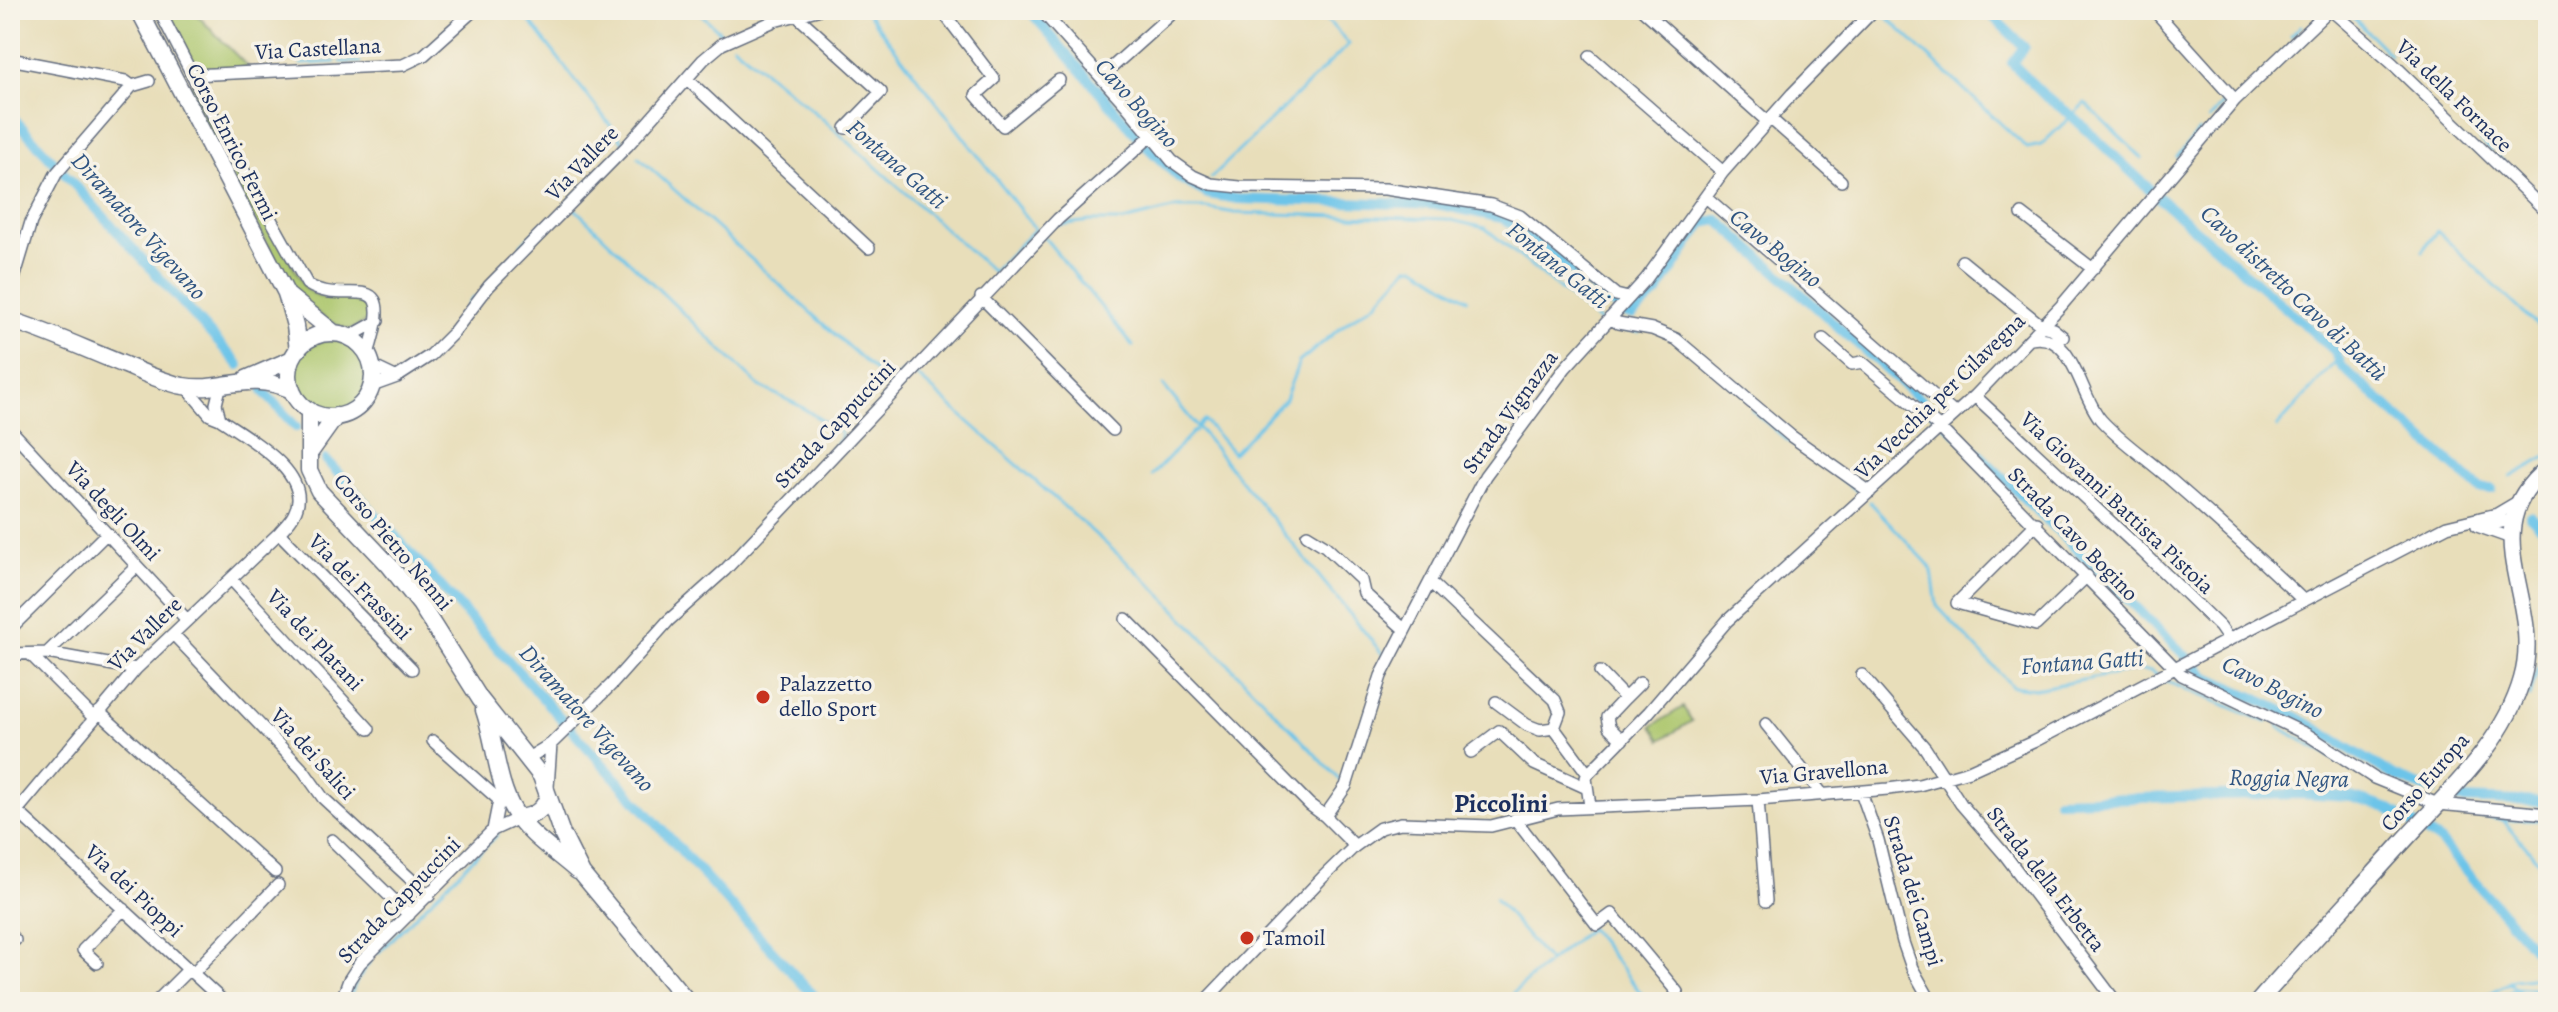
<svg xmlns="http://www.w3.org/2000/svg" width="2558" height="1012" viewBox="0 0 2558 1012" font-family="Alegreya,serif">
  <rect width="100%" height="100%" fill="#f7f3e8"/>
  <filter id="ink" filterUnits="userSpaceOnUse"><feTurbulence type="fractalNoise" baseFrequency=".0125" numOctaves="2"/><feDisplacementMap in="SourceGraphic" scale="16" xChannelSelector="R" yChannelSelector="G"/><feConvolveMatrix kernelMatrix="1 2 1 2 8 2 1 2 1" color-interpolation-filters="sRGB"/></filter>
  <filter id="wash" filterUnits="userSpaceOnUse"><feTurbulence type="fractalNoise" baseFrequency=".006" numOctaves="4" result="noise"/><feDisplacementMap in="SourceGraphic" scale="32" xChannelSelector="R" yChannelSelector="G"/><feGaussianBlur stdDeviation="1.8" result="paint"/><feColorMatrix in="noise" values="0 0 0 0 0 0 0 0 0 0 0 0 0 0 0 0 0 1.4 0 .05"/><feComposite in="paint" operator="in"/></filter>
  <g filter="url(#wash)">
    <rect width="100%" height="100%" fill="#e8deba"/>
    <!-- green -->
    <path fill="#acc66c" stroke="#647a65" stroke-width="2" d="M164,10H192L249,68L196,70Z
      M191,83L306,289L320,297L364,299L372,310L369,320L350,330C319,321 298,298 283,270H281L201,117L203,116L187,84Z
      M295 376a36 36 0 1 1 72 0a36 36 0 1 1-72 0Z
      M1683,707L1692,721L1661,740L1652,726Z"/>
    <g fill="none" stroke-linecap="round" stroke-linejoin="round">
      <!-- stream -->
      <path stroke="#6cc4e9" stroke-width="3" d="M521,10L624,143
        M697,10L723,35
        M1879,10L2027,148L2041,145L2085,103L2142,158
        M2346,10L2390,55
        M2291,36L2301,26
        M733,45L824,120L993,272L1035,229L865,10
        M341,62H360
        M694,62L723,35
        M301,64L335,62
        M2209,119L2225,101
        M2480,140L2492,151
        M638,157L891,385L908,368
        M2177,157L2199,131
        M2498,157L2548,204
        M1211,178L1349,44L1318,10
        M574,208L759,386L800,406L841,433V439L738,549
        M1059,225L1090,221H1123L1176,208H1206L1235,213L1447,219L1485,228L1601,323
        M1044,237L1133,346
        M521,245L541,225
        M2422,251L2437,231L2548,336
        M467,305L473,298
        M1607,328L1639,332
        M916,375L1149,582L1341,781
        M1163,385L1385,657
        M1752,410L1792,444L1860,493
        M1198,426L1204,420L1233,453L1285,399L1299,362L1349,321L1376,303L1408,267L1415,266L1467,299
        M2277,427L2338,359
        M1152,475L1195,430
        M2511,477L2548,456
        M1870,502L1929,565L1932,571L1937,606L2012,686L2035,689L2137,670L2151,671L2157,675
        M2163,680L2267,722
        M2530,697L2537,670L2548,654
        M2278,726L2337,761
        M2400,794L2411,799
        M2441,811L2503,820H2548
        M2504,821L2548,873
        M1495,898L1549,962L1590,928L1648,1002
        M379,952L498,834
        M2509,982L2529,1002
        M1513,993L1549,962
        M348,1002L356,982L371,960
        M2474,1002L2514,980L2548,976
        M2492,1002L2517,988L2548,990"/>
      <!-- canal -->
      <path stroke="#6cc4e9" stroke-width="10" d="M1029,10L1146,146L1179,178L1208,194L1238,199L1441,205L1502,218L1520,228L1624,313L1632,315L1657,293L1703,223L1718,220L1951,427L2206,676L2297,717L2396,777L2433,791
        M1986,10L2024,47L2012,63L2047,98L2070,114
        M10,114L239,365
        M2073,117L2158,197L2335,351L2342,367L2480,489H2492
        M263,391L296,427
        M326,460L819,1002
        M2530,516L2548,533
        M2460,799L2548,802
        M2058,800L2299,794L2351,797L2387,808L2440,841L2548,965"/>
    </g>
  </g>
  <g filter="url(#ink)">
    <g fill="none" stroke-linecap="round" stroke-linejoin="round">
      <!-- street casing -->
      <g stroke="#636c7e" stroke-width="14">
        <path id="street" d="M159,10L216,121L307,284C347,310 398,260 368,354
          M944,10L946,16L994,79L976,95L1003,126L1059,80
          M1041,10L1126,105L1172,161L1193,176L1211,184L1240,187L1385,189L1491,205L1520,216L1616,295L1628,298
          M1643,10L1768,122
          M2154,10L2235,100
          M2331,10L2393,64L2548,213
          M796,15L881,92L846,128
          M1590,56L1723,172
          M10,59L125,81L132,86
          M192,75L403,65L424,55L474,10
          M1101,77L1176,10
          M687,79L869,248
          M1771,119L1841,181
          M1706,197L1955,414
          M2022,214L2093,269
          M1962,261L2042,326L2053,329L2063,337
          M10,292L31,222L56,174L132,86L149,81
          M981,297L1113,430
          M1610,318L1618,323L1652,329L1676,339L1791,436L1870,492
          M349,337L378,321
          M1823,339L1852,364L1862,362L1940,428L2182,675L2308,735L2374,778L2438,804L2548,814
          M2031,339C2074,330 2079,395 2101,420C2121,442 2149,460 2171,480C2216,519 2260,559 2303,600
          M372,366L393,376
          M372,386L397,377L431,355L453,333L489,286L627,146L703,60L722,44L774,21L817,10
          M1975,396L2143,552L2220,627L2229,640
          M220,419L216,404L221,384
          M10,429L187,620
          M2480,518L2497,514L2519,501
          M2037,523L1957,603L2036,625L2087,576
          M2477,526L2511,538
          M279,533L412,669
          M1307,535L1325,546L1361,580L1364,593L1405,630
          M231,579L369,729
          M1430,582L1555,700L1560,712L1554,728L1588,774
          M1126,619L1310,805L1325,816L1355,846
          M13,626L107,533
          M173,634L303,770L323,798L429,896
          M47,653L137,566
          M10,654L47,653L136,669
          M30,654L94,718
          M1600,672L1625,698L1607,717L1609,727L1622,740
          M1862,675L1925,748L1961,804L2005,855L2116,1002
          M1625,698L1640,683
          M1496,702L1527,725L1540,730L1554,728
          M99,712L275,872
          M1766,724L1823,795
          M433,741L499,800
          M1471,752L1499,731L1534,764L1587,788
          M528,758L551,744L612,684L668,621L725,570L1058,219L1151,136
          M548,787L551,744
          M1861,792L1878,840L1903,942L1912,968L1930,1000
          M1758,800L1766,901
          M1590,806L1586,778L1588,774L1649,712L1727,621L1975,396L2061,306L2235,100L2329,10
          M17,811L224,1002
          M1325,816L1346,786L1381,676L1485,476L1565,368L1646,279L1723,172L1792,94L1874,10
          M10,819L136,669L279,533C284,527 291,521 294,514C316,474 246,437 220,419L210,415L186,387
          M1515,819L1597,925L1612,914L1677,992
          M493,830L500,795
          M332,840L409,915
          M10,935L15,940
          M97,963L83,950L124,909
          M193,973L278,885
          M156,1002L189,969
          M341,1002L349,980L360,963L493,830L519,818
          M1204,1002L1323,877L1355,846L1380,828L1401,823L1491,826L1558,809L1758,800L1888,789L1919,785L1969,771L2033,742L2447,526L2476,519L2496,523L2512,520"/>
      </g>
      <!-- secondary casing -->
      <g stroke="#636c7e" stroke-width="19">
        <path id="secondary" d="M139,10L286,293L295,326L298,350
          M286,294L334,333
          M10,320C49,332 87,350 125,365C144,373 163,382 183,386C223,393 246,370 292,390
          M289 375a42 42 0 1 1 84 0a42 42 0 1 1-84 0Z
          M246,379L292,359
          M309,410V470L319,491L389,565L420,604L480,699L541,776L562,834L582,874L688,1002
          M311,451L336,416
          M484,710C495,741 497,784 514,811C528,835 557,853 577,871
          M519,818C534,816 543,811 548,796
          M2258,1002C2305,949 2353,897 2401,844C2445,795 2504,744 2522,679C2545,600 2470,530 2548,468"/>
      </g>
      <!-- street -->
      <use href="#street" stroke="#fff" stroke-width="11"/>
      <!-- secondary -->
      <use href="#secondary" stroke="#fff" stroke-width="16"/>
    </g>
  </g>
  <!-- markers -->
  <g fill="#c8321e" stroke="#f7f3e8" stroke-width="3">
    <circle cx="763" cy="697" r="8"/>
    <circle cx="1247" cy="938" r="8"/>
  </g>
  <g text-anchor="middle" dominant-baseline="central" stroke-width="7" stroke-linejoin="round" paint-order="stroke">
    <!-- street labels -->
    <g font-size="22" fill="#1b2f5e" stroke="#f7f3e8">
      <text transform="translate(318 49) rotate(-3)">Via Castellana</text>
      <text transform="translate(2454 96) rotate(44)">Via della Fornace</text>
      <text transform="translate(232 142) rotate(63)">Corso Enrico Fermi</text>
      <text transform="translate(582 163) rotate(-46)">Via Vallere</text>
      <text transform="translate(1940 396) rotate(-44)">Via Vecchia per Cilavegna</text>
      <text transform="translate(1510 412) rotate(-54)">Strada Vignazza</text>
      <text transform="translate(835 424) rotate(-47)">Strada Cappuccini</text>
      <text transform="translate(2117 503) rotate(43)">Via Giovanni Battista Pistoia</text>
      <text transform="translate(113 511) rotate(47)">Via degli Olmi</text>
      <text transform="translate(2073 534) rotate(46)">Strada Cavo Bogino</text>
      <text transform="translate(393 542) rotate(50)">Corso Pietro Nenni</text>
      <text transform="translate(360 587) rotate(46)">Via dei Frassini</text>
      <text transform="translate(145 634) rotate(-45)">Via Vallere</text>
      <text transform="translate(315 640) rotate(47)">Via dei Platani</text>
      <text transform="translate(313 754) rotate(48)">Via dei Salici</text>
      <text transform="translate(1824 772) rotate(-5)">Via Gravellona</text>
      <text transform="translate(2425 782) rotate(-49)">Corso Europa</text>
      <text transform="translate(2046 879) rotate(52)">Strada della Erbetta</text>
      <text transform="translate(134 891) rotate(43)">Via dei Pioppi</text>
      <text transform="translate(1913 891) rotate(73)">Strada dei Campi</text>
      <text transform="translate(399 900) rotate(-46)">Strada Cappuccini</text>
    </g>
    <!-- poi labels -->
    <g font-size="22" fill="#1b2f5e" stroke="#f7f3e8" text-anchor="start">
      <text x="779" y="684">Palazzetto<tspan x="779" dy="25">dello Sport</tspan></text>
      <text x="1263" y="938">Tamoil</text>
    </g>
    <!-- water labels -->
    <g font-size="24" font-style="italic" fill="#2f5481" stroke="#f7f3e8">
      <text transform="translate(1137 103) rotate(48)">Cavo Bogino</text>
      <text transform="translate(897 164) rotate(41)">Fontana Gatti</text>
      <text transform="translate(139 226) rotate(48)">Diramatore Vigevano</text>
      <text transform="translate(1776 248) rotate(39)">Cavo Bogino</text>
      <text transform="translate(1558 265) rotate(39)">Fontana Gatti</text>
      <text transform="translate(2294 293) rotate(43)">Cavo distretto Cavo di Battù</text>
      <text transform="translate(2082 662) rotate(-4)">Fontana Gatti</text>
      <text transform="translate(2273 687) rotate(27)">Cavo Bogino</text>
      <text transform="translate(587 718) rotate(48)">Diramatore Vigevano</text>
      <text transform="translate(2289 778) rotate(1)">Roggia Negra</text>
    </g>
    <!-- quarter labels -->
    <g font-size="26" font-weight="bold" fill="#1b2f5e" stroke="#f7f3e8">
      <text x="1501" y="803">Piccolini</text>
    </g>
  </g>
  <!-- margin -->
  <rect width="2558" height="1012" fill="none" stroke="#f7f3e8" stroke-width="40"/>
</svg>
